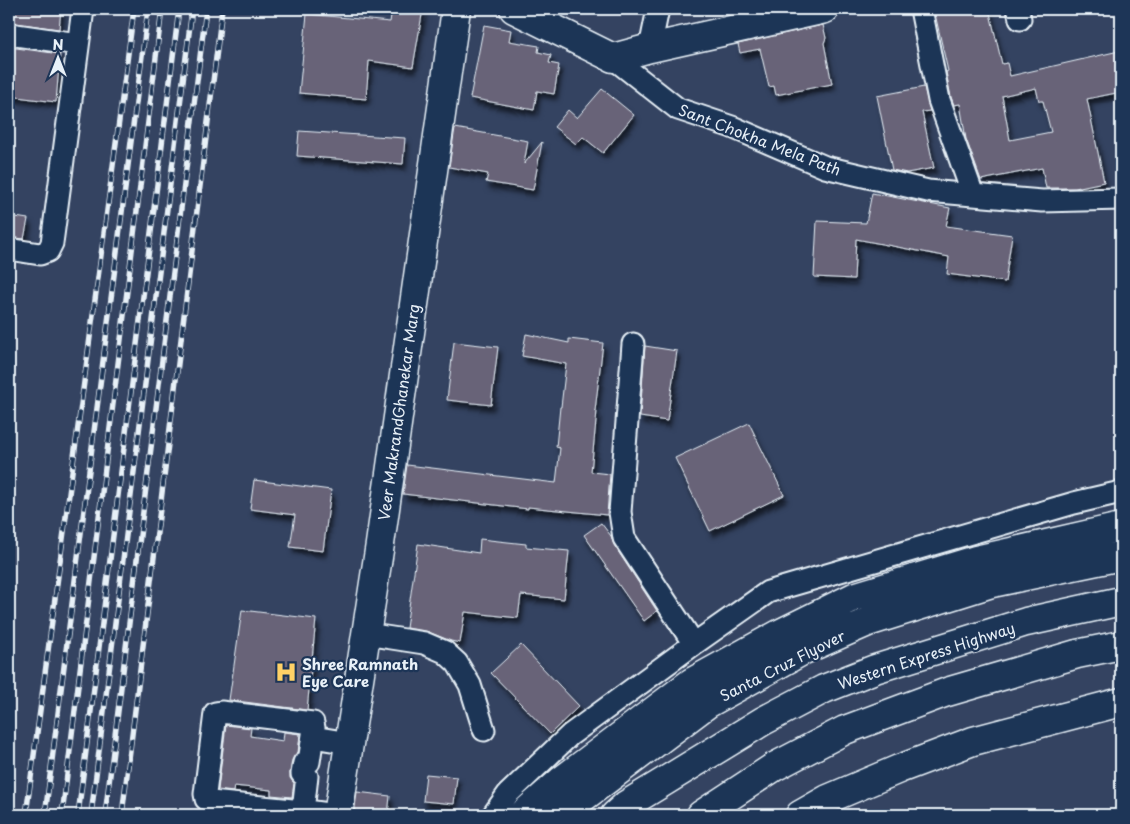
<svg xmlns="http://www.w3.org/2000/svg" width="1130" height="824" viewBox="0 0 1130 824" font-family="'Playpen Sans',sans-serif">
  <defs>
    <filter id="shadow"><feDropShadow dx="3" dy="5.5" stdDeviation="2.5" flood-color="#0009"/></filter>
  </defs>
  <rect width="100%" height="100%" fill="#344361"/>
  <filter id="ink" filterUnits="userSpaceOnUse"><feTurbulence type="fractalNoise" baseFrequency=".02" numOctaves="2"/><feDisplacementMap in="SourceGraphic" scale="10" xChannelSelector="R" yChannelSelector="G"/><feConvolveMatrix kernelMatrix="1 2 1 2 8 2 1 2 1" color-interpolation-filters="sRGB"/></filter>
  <g filter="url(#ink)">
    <!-- building -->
    <path fill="#686378" stroke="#e8f1f8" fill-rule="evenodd" filter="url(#shadow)" d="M9,9H61L59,29L9,22Z
      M392,9H423L413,67L369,61L366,99L299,93L307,14L390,22Z
      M956,9H989L1002,64L1007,63L1010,76L1119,51L1121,59V92L1087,99L1104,182L1075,188H1046L1042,168L981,180L966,139L960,104L954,105L951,97L946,72L948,71L935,14ZM1036,88L1039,101H1043L1051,132L1010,140L1002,96Z
      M484,25L511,30L509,41L539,46L538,52L551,55L549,63L559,65L554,94L537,91L534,110L470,98Z
      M823,25L826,38L824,43L832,84L776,95L774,86L769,87L760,49L740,53L738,44Z
      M9,47L60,54L56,102L9,96Z
      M924,87L930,111L922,112L934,168L907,173L892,170L877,96Z
      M602,89L634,115L603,153L583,137L576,144L554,127L568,110L577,118Z
      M455,128L528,141L524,164L542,142L533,190L486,182L488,174L449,167Z
      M299,131L405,138L403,164L297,156Z
      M872,193L950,208L946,226L1012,235L1005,282L947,274L949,257L856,239L854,279L814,277L817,221L866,223Z
      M9,216L28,219L24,239L9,237Z
      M526,334L569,343V339L603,343L595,411H597L591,472L610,474L607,515L528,507V509L403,494L407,465L556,483L560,448L556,447L560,407H561L566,364L522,356Z
      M454,342L498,347L491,405L447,400Z
      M645,346L677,351L667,421L640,417Z
      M749,423L784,495L710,531L675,458Z
      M254,480L331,490L323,551L290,547L295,515L250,509Z
      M601,523L611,536L614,545L657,611L644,621L584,535Z
      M480,539L526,544V547L569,551L564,599L521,595L518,618L465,612L460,643L451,641L426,631L406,628L418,544L479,553Z
      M242,610L316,619L307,710L229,700Z
      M521,645L579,706L550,734L491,673Z
      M226,725L251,728L250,736L283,741L284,732L300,734L298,753L295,755L292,760L290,772V778L294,783L292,797L271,795V790L234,786L233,792L218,790Z
      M426,774L457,777L454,804L423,801Z
      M357,792L390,796L388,815H354Z"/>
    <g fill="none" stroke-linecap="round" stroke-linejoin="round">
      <!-- street casing -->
      <g stroke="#e8f1f8" stroke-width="25">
        <path id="street" d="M921,9L939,100L973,195
          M1018,9L1020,19
          M9,34L78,44
          M650,48L658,9
          M613,58L678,109L732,127L825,167L928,191L1042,201L1121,199
          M9,249L40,254L48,251L52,243L83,9
          M633,344L620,512L624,538L694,644
          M366,634L424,643L445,652L457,663L470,685L484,730
          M313,737L349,743
          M303,811L307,776L302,774L304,763L309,762L314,728L313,723L221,712L215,713L205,794L206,799L211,802L303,811H307L336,815
          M493,815L508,794L570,735L694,644L768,592L1074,503L1121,492"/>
      </g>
      <!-- secondary casing -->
      <g stroke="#e8f1f8" stroke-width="31">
        <path id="secondary" d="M514,9L613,58L650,48L825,9
          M338,815L380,544L456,9
          M800,815L828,799L899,769L973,741L1121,702"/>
      </g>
      <!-- primary casing -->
      <g stroke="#e8f1f8" stroke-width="31">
        <path id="primary" d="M522,815L561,781L692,682L781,633L854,597L976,560L1121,527
          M561,815L581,799L707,704L804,650L868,622L992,583L1121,556"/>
      </g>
      <!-- highway casing -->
      <g stroke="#e8f1f8" stroke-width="31">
        <path id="highway" d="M615,815L626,805L763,721L824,689L875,669L1026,622L1121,601
          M701,815L774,767L845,730L947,692L1077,654L1121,645"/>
      </g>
      <!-- street -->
      <use href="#street" stroke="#1d3557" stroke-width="21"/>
      <!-- secondary -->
      <use href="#secondary" stroke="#1d3557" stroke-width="28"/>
      <!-- primary -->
      <use href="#primary" stroke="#1d3557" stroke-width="28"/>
      <!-- highway -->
      <use href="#highway" stroke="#1d3557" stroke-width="28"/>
      <!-- rail casing -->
      <g stroke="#e8f1f8" stroke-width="5.5">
        <path id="rail" d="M26,815L134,9
          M45,815L148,9
          M62,815L162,9
          M78,815L179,9
          M91,815L192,9
          M105,815L206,9
          M122,815L222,9"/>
      </g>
      <!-- rail -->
      <use href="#rail" stroke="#1d3557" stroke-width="4" stroke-dasharray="11" stroke-linecap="butt"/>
    </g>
  </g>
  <!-- icons -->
  <defs>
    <g id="hospital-bare" transform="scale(1.725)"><path d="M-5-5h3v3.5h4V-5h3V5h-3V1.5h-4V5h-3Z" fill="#ffd166" stroke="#1d3557" stroke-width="2.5" paint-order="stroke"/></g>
  </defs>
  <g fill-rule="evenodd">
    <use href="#hospital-bare" x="286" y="672"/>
  </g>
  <g text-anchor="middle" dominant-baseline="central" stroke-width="4.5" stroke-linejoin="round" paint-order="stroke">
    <!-- street labels -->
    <g font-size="15" fill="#e8f1f8" stroke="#1d3557">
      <text transform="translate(760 139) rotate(21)">Sant Chokha Mela Path</text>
      <text transform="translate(398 412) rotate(-82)">Veer MakrandGhanekar Marg</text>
      <text transform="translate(926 655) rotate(-18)">Western Express Highway</text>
      <text transform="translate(782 665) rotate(-27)">Santa Cruz Flyover</text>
    </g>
    <!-- poi labels -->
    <g font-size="15" font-weight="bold" fill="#e8f1f8" stroke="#1d3557" text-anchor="start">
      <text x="302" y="663">Shree Ramnath<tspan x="302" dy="17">Eye Care</tspan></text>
    </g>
  </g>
  <!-- margin -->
  <rect width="1130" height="824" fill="none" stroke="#1d3557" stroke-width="30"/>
  <rect x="15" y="15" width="1100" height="794" fill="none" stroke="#e8f1f8" stroke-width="2" filter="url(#ink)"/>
  <!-- north arrow -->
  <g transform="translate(58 58)" stroke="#1d3557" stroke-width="4" paint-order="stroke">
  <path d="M0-4L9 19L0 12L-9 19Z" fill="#e8f1f8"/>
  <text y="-8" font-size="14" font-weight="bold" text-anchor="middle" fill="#e8f1f8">N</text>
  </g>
</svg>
